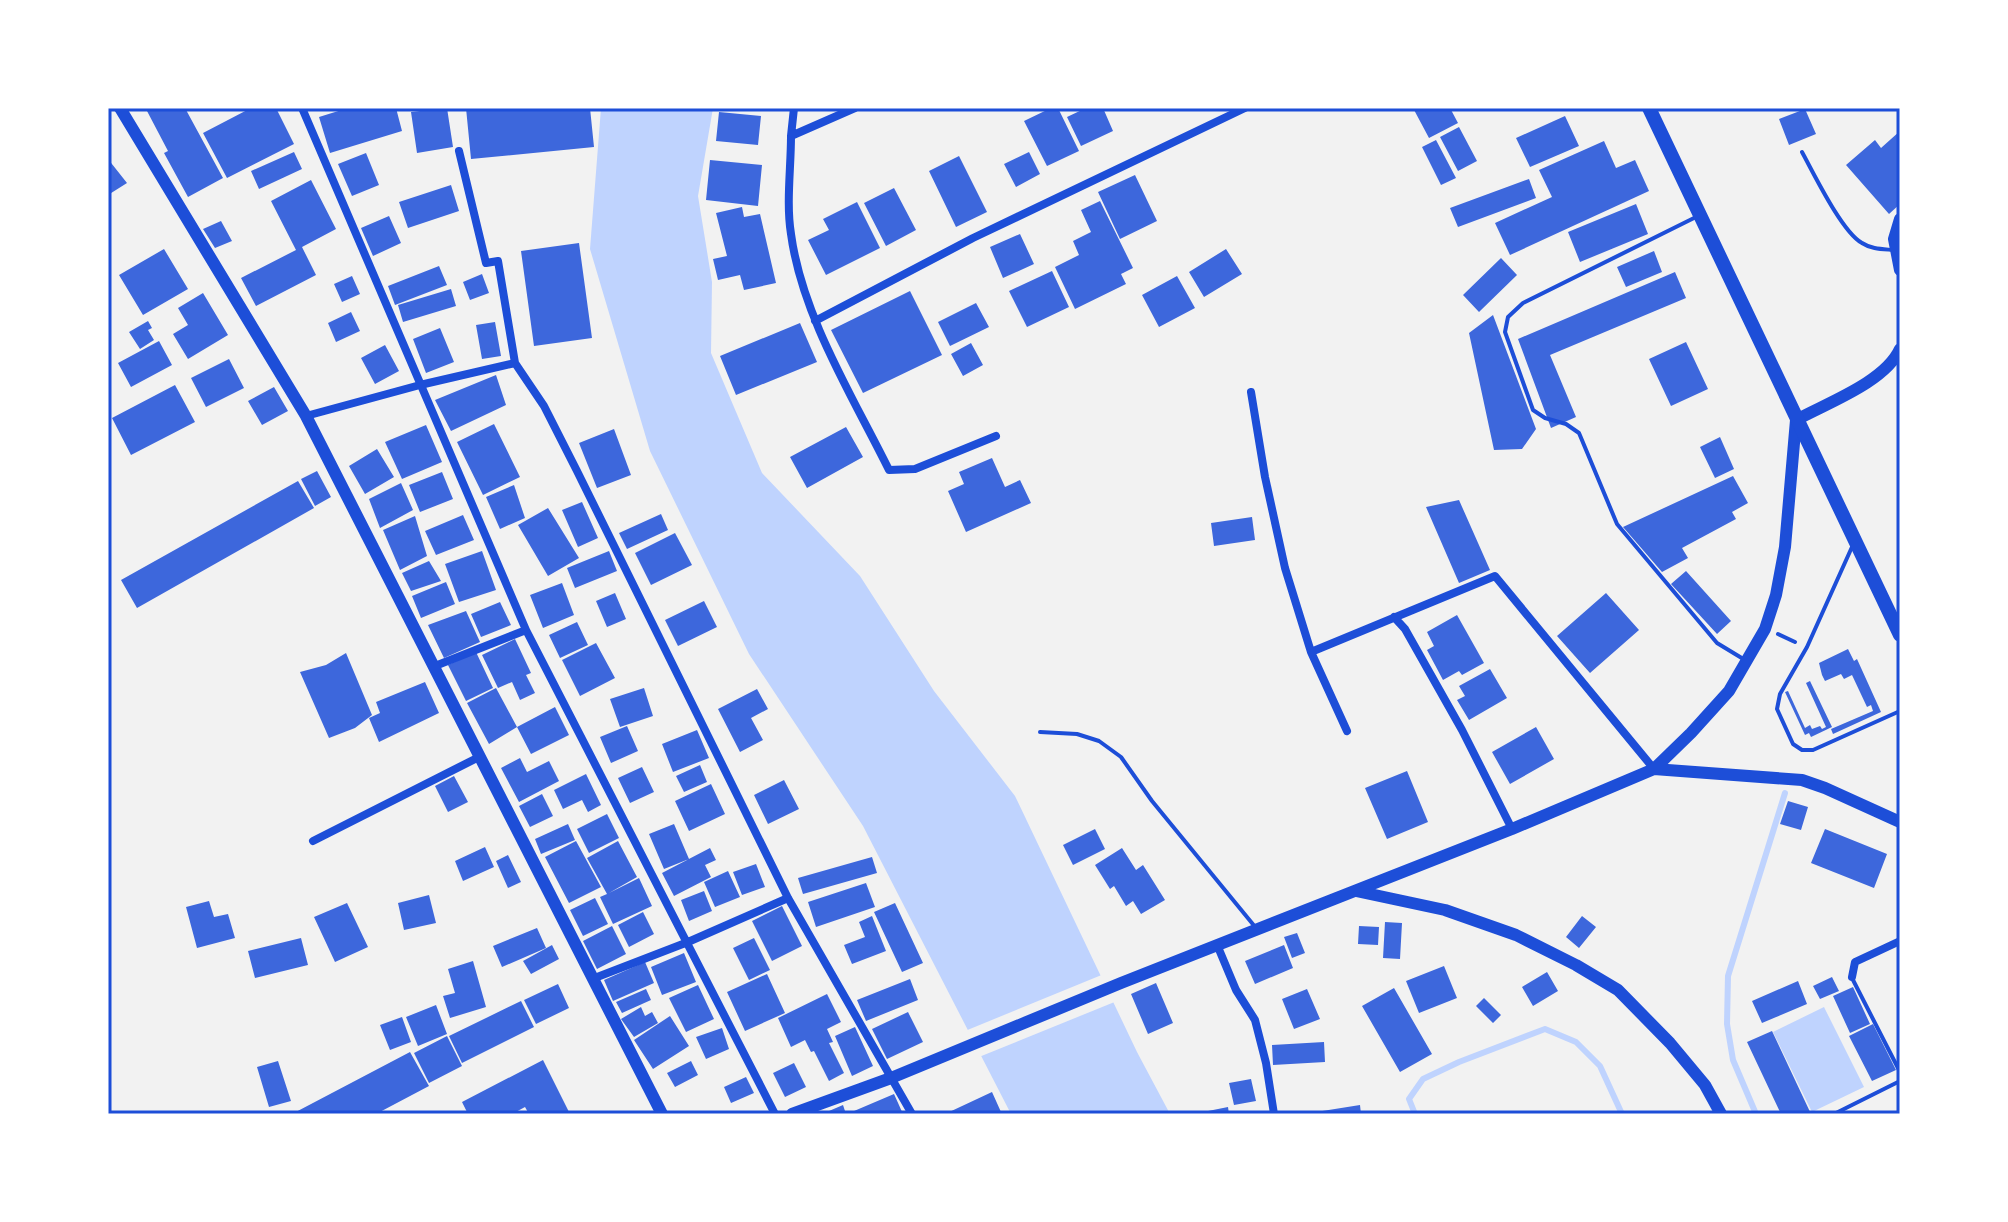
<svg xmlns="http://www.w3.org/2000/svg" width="2008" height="1222" viewBox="0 0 2008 1222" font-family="Jost,sans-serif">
  <rect width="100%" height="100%" fill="#f2f2f2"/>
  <!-- water -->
  <path fill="#bfd3fe" d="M601,108H713L698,196L712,282L711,353L762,473L860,576L934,691L1015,796L1137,1052L1170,1114H1011L863,826L749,654L650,451L590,249Z
    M1824,1007L1864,1087L1812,1112L1773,1032Z"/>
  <!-- pier -->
  <path fill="#f2f2f2" d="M1104,974L1117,1001L979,1057L965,1031Z"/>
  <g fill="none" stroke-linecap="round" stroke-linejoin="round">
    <!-- stream -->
    <path stroke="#bfd3fe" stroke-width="6" d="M1415,1114L1409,1099L1423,1079L1459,1062L1545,1029L1576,1042L1600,1066L1622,1114
      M1756,1114L1733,1060L1727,1024L1728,976L1785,793"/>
  </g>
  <!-- building -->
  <path fill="#3d67dc" d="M152,108H185L223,178L188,197L164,153L168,151L147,111Z
    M251,108H276L294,144L227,178L203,133Z
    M348,108H396L402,131L330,153L319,117Z
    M447,108L453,147L417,153L411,112Z
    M466,108H590L594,147L471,159Z
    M1051,108H1058L1079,151L1047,166L1024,121Z
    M1086,108H1103L1113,131L1081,146L1067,117Z
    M1413,108H1450L1458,123L1429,138Z
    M1805,109L1816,134L1789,145L1779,119Z
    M719,112L761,116L758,145L716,141Z
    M1565,116L1579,146L1530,167L1516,138Z
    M1459,127L1477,161L1458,171L1440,137Z
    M1900,131V204L1889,214L1846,165L1875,140L1881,148Z
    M1436,140L1456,178L1441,185L1422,147Z
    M1604,141L1616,168L1635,160L1649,191L1510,255L1495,223L1552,197L1539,170Z
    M294,152L302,169L259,189L251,171Z
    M1029,152L1040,174L1016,187L1004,164Z
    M366,153L379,185L352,196L338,164Z
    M959,156L987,212L956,227L929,171Z
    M108,159L127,183L108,195Z
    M710,160L762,165L758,206L706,200Z
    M1135,175L1157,221L1120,239L1098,192Z
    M1529,179L1536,198L1458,227L1450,208Z
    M311,180L336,229L302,247L316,275L256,306L241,278L296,250L271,201Z
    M451,185L459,211L408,228L399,202Z
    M894,188L916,230L886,246L864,203Z
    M1100,201L1133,268L1121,274L1126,284L1075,309L1055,267L1079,255L1073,241L1091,232L1081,210Z
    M857,202L880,248L826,275L808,240L829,230L823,219Z
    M1636,204L1648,234L1580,262L1568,232Z
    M742,207L744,217L760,214L776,283L744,290L740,275L718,280L713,259L727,256L716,213Z
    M389,216L401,243L373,256L361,228Z
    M221,221L232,241L215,248L203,229Z
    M1020,234L1034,264L1003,278L990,247Z
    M579,243L592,338L534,346L521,251Z
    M164,249L188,289L143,315L119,275Z
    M1226,249L1242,274L1204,297L1189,272Z
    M1654,251L1662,272L1626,287L1617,267Z
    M1501,258L1517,275L1479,312L1463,295Z
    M439,266L447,285L395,305L388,286Z
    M1052,271L1069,307L1027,327L1009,291Z
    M1675,272L1686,298L1550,355L1576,417L1551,428L1518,339Z
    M482,274L489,293L470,300L463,282Z
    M352,276L360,294L342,302L334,284Z
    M1177,276L1195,308L1159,327L1142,295Z
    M451,289L456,306L403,322L398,305Z
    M910,291L942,355L863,393L831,330Z
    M203,293L228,335L188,359L173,334L188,325L178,308Z
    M976,303L989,327L950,346L938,322Z
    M351,312L360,331L336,342L328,323Z
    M1493,315L1536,429L1522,449L1494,450L1469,333Z
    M148,321L152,328L148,330L154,340L140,349L129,332Z
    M495,322L501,356L482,359L476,325Z
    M800,323L817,362L736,395L720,356Z
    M440,328L454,362L426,373L413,339Z
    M159,341L172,365L131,387L118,363Z
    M1686,342L1708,389L1671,406L1649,359Z
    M971,343L983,365L963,376L951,354Z
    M385,345L399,371L375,384L361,358Z
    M229,359L244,388L206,407L191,378Z
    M496,375L506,405L451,431L435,400Z
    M175,385L195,422L131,455L112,418Z
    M274,387L288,411L262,425L248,401Z
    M494,424L520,477L483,495L457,442Z
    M426,425L442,462L402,479L385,442Z
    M846,427L863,457L807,488L790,457Z
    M614,429L631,475L597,488L579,443Z
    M1720,437L1734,469L1715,478L1700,447Z
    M377,449L394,477L365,494L349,466Z
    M992,458L1005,487L1020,480L1031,503L966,532L948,491L964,484L959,472Z
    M317,471L331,497L315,506L301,479Z
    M442,472L453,499L420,512L409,485Z
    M1733,476L1748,503L1732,512L1736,519L1682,548L1688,558L1662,572L1623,527Z
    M298,481L314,508L137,608L121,580Z
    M401,483L413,510L380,528L369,499Z
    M514,485L525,518L500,529L486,497Z
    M1459,500L1490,570L1459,583L1426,507Z
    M582,502L598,538L578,547L562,510Z
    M548,508L579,558L548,576L518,525Z
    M661,514L668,530L627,549L619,533Z
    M463,515L474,540L436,555L425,531Z
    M415,516L427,556L400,570L383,530Z
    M1252,517L1255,540L1214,546L1211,523Z
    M675,533L692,565L651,585L635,553Z
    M482,551L496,590L459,602L445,564Z
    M609,551L617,571L575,588L567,568Z
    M429,561L441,581L411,591L402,573Z
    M1686,571L1731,621L1717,634L1671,584Z
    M446,582L455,604L421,618L412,596Z
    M562,583L574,615L543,628L530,595Z
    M615,593L626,619L607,627L596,601Z
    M1606,593L1639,630L1590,673L1557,636Z
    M704,601L717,627L678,646L665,620Z
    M500,602L511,625L481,637L471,614Z
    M466,611L480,642L444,658L428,625Z
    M1457,615L1484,663L1462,675L1459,671L1443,680L1427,650L1434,646L1427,632Z
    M577,622L588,645L560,658L549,635Z
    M515,639L531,673L526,675L535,693L520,700L512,682L498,688L482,655Z
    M596,643L615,678L580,696L562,660Z
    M1848,649L1854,661L1857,659L1881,712L1833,734L1831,729L1873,711L1871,705L1867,707L1852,675L1844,679L1841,674L1825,681L1822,675L1819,663Z
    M476,652L493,688L466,701L448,665Z
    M346,653L372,715L355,728L329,738L300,672L326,665Z
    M1490,669L1507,698L1469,720L1457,700L1465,696L1459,686Z
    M1810,681L1832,727L1811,737L1809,733L1805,735L1785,692L1788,691L1805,728L1810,725L1812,729L1820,726L1822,729L1826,727L1806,683Z
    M425,682L439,713L379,742L369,718L380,713L376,702Z
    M496,688L517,727L489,744L467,703Z
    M644,688L653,716L620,727L610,699Z
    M757,689L768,709L751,718L763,740L740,752L718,709Z
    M555,707L569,735L531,754L517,727Z
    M627,726L638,751L611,763L600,737Z
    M1536,727L1554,759L1510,784L1492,752Z
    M697,730L709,758L673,772L662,744Z
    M520,758L527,772L549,761L559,781L519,802L501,768Z
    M700,765L707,782L684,792L676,776Z
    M642,767L654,792L630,803L618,778Z
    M1407,771L1428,822L1387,839L1365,788Z
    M586,774L601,805L588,812L582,800L563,809L554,790Z
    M454,776L468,802L448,812L435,786Z
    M784,780L799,809L768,824L754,795Z
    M711,784L725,814L689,831L675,801Z
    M542,794L553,816L530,827L519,806Z
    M1788,801L1808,807L1801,830L1780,824Z
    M607,814L619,838L589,853L577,829Z
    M568,824L575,840L541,854L535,839Z
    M674,824L689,859L664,869L649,834Z
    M1095,829L1105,849L1073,865L1063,845Z
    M1825,829L1887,854L1874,888L1811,863Z
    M576,841L601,887L569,903L545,857Z
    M618,841L637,877L609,893L639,878L652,906L613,924L600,897L607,894L587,858Z
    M485,847L494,867L463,881L455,861Z
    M710,848L716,860L705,865L711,877L674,896L662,873Z
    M1122,848L1136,870L1143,865L1165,900L1141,914L1133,901L1126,906L1114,886L1110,889L1095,865Z
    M508,855L521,882L508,888L496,861Z
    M872,857L877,873L803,894L798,878Z
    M756,864L765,887L742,895L733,872Z
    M728,871L740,897L715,907L704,882Z
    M866,883L875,907L816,927L808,902Z
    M704,891L712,911L689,921L681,900Z
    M429,895L436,923L404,930L398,903Z
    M595,898L608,924L583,936L570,910Z
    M209,901L214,917L228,914L235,938L197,948L186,907Z
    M347,903L368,947L335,962L314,917Z
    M895,903L923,963L902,972L874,912Z
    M782,906L802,946L772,961L752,921Z
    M643,912L654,934L629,947L618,925Z
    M872,916L886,951L852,964L844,945L865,937L859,922Z
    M1582,916L1596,927L1579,948L1566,937Z
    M1385,922L1402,923L1400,959L1383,958Z
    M612,926L626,954L597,969L583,941Z
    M1359,926L1379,927L1378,945L1358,944Z
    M537,928L546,948L502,967L493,946Z
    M1297,933L1305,953L1292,958L1284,937Z
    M301,938L308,965L255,978L248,951Z
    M754,938L770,970L749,980L733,948Z
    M552,945L559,959L531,974L523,961Z
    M1284,945L1293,968L1255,984L1245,961Z
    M684,953L696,982L662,995L651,967Z
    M473,961L486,1007L450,1018L443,996L455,993L448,969Z
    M645,962L654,983L613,1001L604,980Z
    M1444,966L1457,998L1419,1013L1406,981Z
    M1547,972L1558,991L1533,1006L1522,987Z
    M767,974L785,1013L745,1031L727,992Z
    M1832,977L1839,991L1820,999L1813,986Z
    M910,979L918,1000L866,1021L857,1000Z
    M1798,981L1807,1004L1762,1023L1752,1001Z
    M1156,983L1173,1023L1148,1034L1131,994Z
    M558,984L569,1008L536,1024L524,1000Z
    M698,985L714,1019L686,1032L669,998Z
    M1853,987L1870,1024L1850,1033L1833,996Z
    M1394,988L1432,1054L1400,1072L1362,1006Z
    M646,989L651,1000L622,1013L616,1002Z
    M1307,989L1320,1019L1294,1029L1282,999Z
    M827,994L841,1022L827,1029L833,1042L829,1043L844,1073L829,1081L814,1051L811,1052L805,1040L791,1047L778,1018Z
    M1484,998L1501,1015L1493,1023L1476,1006Z
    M521,1001L534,1027L462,1063L449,1036Z
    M436,1005L447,1034L418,1046L406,1017Z
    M641,1007L645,1016L652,1012L658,1023L634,1037L621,1019Z
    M908,1012L923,1042L887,1059L872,1029Z
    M670,1016L689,1046L653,1069L634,1040Z
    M402,1017L411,1042L390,1050L380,1025Z
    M1873,1024L1896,1070L1872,1081L1849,1036Z
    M855,1027L873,1066L852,1076L835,1036Z
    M722,1028L729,1049L706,1059L696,1037Z
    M1772,1031L1811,1114H1781L1747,1042Z
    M447,1036L462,1066L429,1083L414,1053Z
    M1324,1042L1325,1062L1273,1065L1272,1045Z
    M410,1052L429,1086L376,1114H292Z
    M543,1060L570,1114H529L525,1107L512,1114H468L462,1102Z
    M278,1061L291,1101L269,1107L257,1067Z
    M691,1061L698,1075L675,1087L667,1073Z
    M794,1063L806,1087L785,1097L773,1073Z
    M746,1077L754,1093L731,1103L724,1087Z
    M1251,1079L1256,1101L1234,1105L1229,1083Z
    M992,1092L1001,1112L997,1114H945Z
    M894,1094L903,1114H847Z
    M843,1105L846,1114H822Z
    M1360,1105L1361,1114H1317L1316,1112Z
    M1228,1107L1229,1114H1198V1113Z"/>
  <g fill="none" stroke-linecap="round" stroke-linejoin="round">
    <!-- path -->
    <path stroke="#1d4ed8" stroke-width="4" d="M1778,634L1795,642"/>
    <!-- service -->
    <path stroke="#1d4ed8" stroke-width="4" d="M1802,152C1814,174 1842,232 1862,243C1871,249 1882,249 1893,250
      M1696,217L1523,303L1508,317L1505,332L1533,410L1545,418L1566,424L1579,433L1617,524L1717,643L1745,660
      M1852,547L1807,647L1780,694L1777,709L1793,744L1802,750H1813L1900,711
      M1040,732L1077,734L1099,741L1121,757L1152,801L1256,928
      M1852,978L1900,1072
      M1834,1114L1900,1081"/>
    <!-- minor -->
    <path stroke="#1d4ed8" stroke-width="8" d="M302,108L526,630L775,1114
      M794,108L791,136L855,108
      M791,136C791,168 786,203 791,234C802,316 853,397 889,470L915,469L996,436
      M459,151L486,263L498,261L515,363L544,406L577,471L788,898L912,1114
      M815,321L973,238L1245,108
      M1251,392L1265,477L1285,568L1311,652L1347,731
      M306,416L420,385L515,363
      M1394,617L1405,629L1462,730L1512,829
      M1311,652L1495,576L1654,769
      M435,666L526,630
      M313,841L479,757
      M1218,947L1236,990L1255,1020L1266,1063L1274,1114
      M1852,977L1855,962L1900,941
      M592,979L688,942L788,898"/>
    <!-- secondary -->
    <path stroke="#1d4ed8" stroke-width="12" d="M120,108L306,416L662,1114
      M1900,219L1894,239L1900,270
      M1654,769L1802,780L1825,788L1900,822
      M1356,891L1445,910L1516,935L1576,965L1618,990L1670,1043L1705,1085L1721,1114
      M792,1114L891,1078L1121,983L1512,829L1654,769L1691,733L1729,691L1765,629L1776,595L1785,547L1796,420C1827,403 1885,382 1900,349"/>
    <!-- trunk -->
    <path stroke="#1d4ed8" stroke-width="14" d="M1649,108L1900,635"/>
  </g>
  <!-- border -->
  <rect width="2008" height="1222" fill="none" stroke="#ffffff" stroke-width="220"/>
  <rect x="110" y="110" width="1788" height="1002" fill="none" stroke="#1d4ed8" stroke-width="3"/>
</svg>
